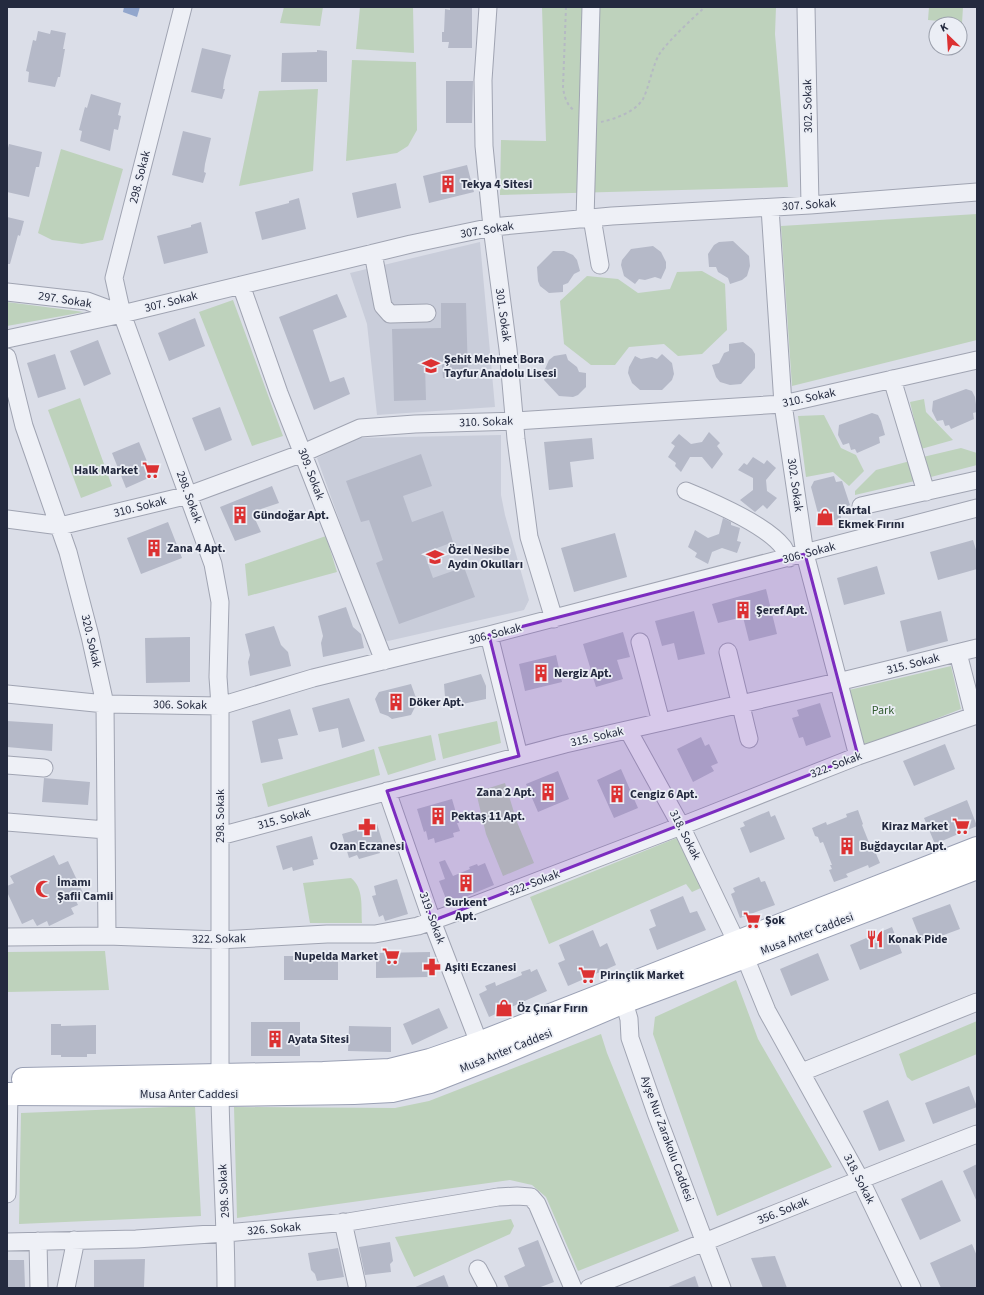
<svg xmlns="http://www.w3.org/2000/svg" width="984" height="1295" viewBox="0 0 984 1295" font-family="'Source Sans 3',sans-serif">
  <rect width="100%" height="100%" fill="#dbdee8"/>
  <!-- built -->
  <path fill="#c9cdda" d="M480,242L495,407L377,415L367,324L350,273Z
    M501,435V495L505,515L529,600L524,610L388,641L382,639L317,458L356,438Z"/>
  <!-- green -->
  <path fill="#bed2bc" d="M284,7H323L320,26L280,23Z
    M360,7H413L414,53L356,49Z
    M542,7H776L775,34L788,187L500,195L501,140L546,141Z
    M929,7H963L962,23L928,20Z
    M352,60L416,62L417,130L408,146L397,153L346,161Z
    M318,89L313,171L239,186L259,91Z
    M61,149L123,169L103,240L82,244L52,240L38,233Z
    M977,214V340L792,386L781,226Z
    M702,271L725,284L727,330L702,354L678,356L664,344L629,347L615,365H591L564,344L560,301L587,276L618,279L638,293L670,289L677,272Z
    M233,300L283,436L252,446L199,312Z
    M7,302L84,312L7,326Z
    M80,398L112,486L81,498L48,410Z
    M924,399L926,412L953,440L921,449L910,402Z
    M824,415L841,448L856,455L864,471L849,486L833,472L806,477L798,416Z
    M961,448L977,453V465L927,478L923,457Z
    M914,460L919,480L855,495V491L876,470Z
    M326,536L337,572L248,596L245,564Z
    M951,666L961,709L864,747L849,690Z
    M497,721L501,743L443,759L438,734Z
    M431,735L436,760L388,775L378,747Z
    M374,749L380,775L268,807L262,784Z
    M505,783L517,822L534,863L503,876L486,834L476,792Z
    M679,837L703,887L692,892L686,884L549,944L530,897Z
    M351,878C364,888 361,907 362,923H310L303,883Z
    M105,951L109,990L7,992V952Z
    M736,980L758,1039L832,1167L717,1216L653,1034L655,1017Z
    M977,1021V1054L912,1081L907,1077L899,1054Z
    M601,1034L607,1053L679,1231L578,1271L546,1197L532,1185L510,1180L237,1218L234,1107L395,1108L429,1101Z
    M195,1106L201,1216L19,1224L21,1113Z
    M511,1219L514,1226L510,1234L414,1277L395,1237Z"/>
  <!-- water -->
  <path fill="#92a6cc" d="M124,7H140L137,17L123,12Z"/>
  <!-- building -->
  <path fill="#b5b9c8" d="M450,7H472V48H448L449,42H442V32H444L445,9L450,10Z
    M51,30L66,33L63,49H65L60,77H58L55,87L28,82L29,72L26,71L33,40L36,41L38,31L50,34Z
    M202,48L231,55L224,81L223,89H225L222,99L191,92Z
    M317,50L327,51V82H281L282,53L317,52Z
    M446,81H473L472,123H446Z
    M91,94L121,103L118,115L121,116L118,130L114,129L110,151L80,141L82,131L79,130L85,107L87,108Z
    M183,131L211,138L205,164L204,172L206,173L203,183L172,175Z
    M9,144L42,152L39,167H36L29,197L7,192V152Z
    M467,165L474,192L429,203L423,176Z
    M396,183L401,208L357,218L352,193Z
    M299,198L306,229L262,240L255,212L289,203V201Z
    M7,217L24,221L20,236L18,235L10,264H7Z
    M201,222L208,253L164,264L157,236L191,227V225Z
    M733,241L749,256L750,266L747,276L742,280L730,284L728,278L718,272L716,267H709L708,254L714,245L719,242Z
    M653,246L661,252L666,262V268L661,279L655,277L645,280L639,279L635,284L624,276L621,265L622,260L631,249Z
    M553,251H564L573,255L577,260L580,271L574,274L568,283L563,285V292L549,293L540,286L538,281L537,267Z
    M337,294L347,317L313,330L330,382L344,377L350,394L314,410L279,317Z
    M441,303H466L468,377L443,378L442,365H425L426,400L394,401L392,329L441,328Z
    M195,318L205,346L169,361L158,333Z
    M98,340L111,374L84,386L70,351Z
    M743,342L752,349L755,354V368L741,384L730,385L720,382L716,377L712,365L719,363L724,353L729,351V344Z
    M55,354L66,389L38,398L27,363Z
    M566,354L568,360L577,367L579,372L586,373V387L578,395L573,397L559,396L544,380L545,369L549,360L554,356Z
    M662,354L672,363L674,374L672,380L662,390H640L632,383L628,373L629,367L635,356L641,359L652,357L657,359Z
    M966,389L972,391L975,397L977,412L973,413L974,419L951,429L949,425L945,426L943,420L937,421L932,411L933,401Z
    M220,407L232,440L205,451L192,418Z
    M872,413L878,415L881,421L885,435L879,437L880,443L857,453L855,449L851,450L849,443L843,445L838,435L839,425Z
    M709,432L720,443L717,446L723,454L712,469L702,457H690L681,472L675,466L676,463L668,457L675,446L671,443L679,434L691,444L702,442Z
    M592,438L594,459L570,462L573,487L549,490L544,442Z
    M139,442L153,476L126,488L112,453Z
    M421,454L432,486L403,496L412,522L443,511L453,542L424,553L433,578L464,567L475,597L399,624L376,563L383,560L369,520L361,522L346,481Z
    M753,457L764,464L767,460L776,468L766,480L767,491L777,498L767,509L763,505L755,512L740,500L753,490V478L738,470L744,463L747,465Z
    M834,476L836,482L842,481L850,505L846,507L847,511H840L841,518L830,522L820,521L811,487L814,481Z
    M272,486L279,503L258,510L255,519L261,532L235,541L220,507Z
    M723,518L731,522V525L740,528L737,541L741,542L737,553L722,548L712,552L708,564L695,557L697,553L688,547L695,530L708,538L719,534Z
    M168,522L182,558L141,574L127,538Z
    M615,533L627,577L574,592L561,548Z
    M973,540L977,553V569L938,580L930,552Z
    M877,566L885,594L844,605L837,578Z
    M766,589L777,634L749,641L743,617L718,623L712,604Z
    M346,607L353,627L361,634L364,648L323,657L321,643L323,636L318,616Z
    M694,611L705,654L678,660L674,643L662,646L655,621Z
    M941,611L948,641L907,652L900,621Z
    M274,626L281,645L288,652L291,666L250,676L248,662L250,655L245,634Z
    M623,632L630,657L617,660L623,679L596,687L583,644Z
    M190,637V682L146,683L145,638Z
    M556,655L562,682L525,691L519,664Z
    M481,674L486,686V699L453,706L445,697L444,684Z
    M411,684L416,698V705L411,715L392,719L388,716L380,713L375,699L379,692Z
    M349,698L365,741L342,748L338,728L319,732L312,708Z
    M820,703L831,737L806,746L803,737L799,738L792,718L799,716L797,710Z
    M290,709L298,735L278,739L283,759L261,763L252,721Z
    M7,721L53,724L52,751L7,747Z
    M701,737L705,746L709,744L718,763L711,766L714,771L693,782L677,749Z
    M945,744L955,769L914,786L903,761Z
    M621,769L638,808L614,818L597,780Z
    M558,771L569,799L538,812L526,784Z
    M44,778L90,782L88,805L42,802Z
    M452,799L459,823H457L460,831L453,833L454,837L435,843L434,838L428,840L426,831L424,832L417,809Z
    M967,800L977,826L935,844L924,818Z
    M858,810L863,824L862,825L872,850L874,849L880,863L869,868L868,865L846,874L848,877L834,882L829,870L832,869L830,865H832L823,842L820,843L818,837L815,836L812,828L826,822L827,825L847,817L846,814Z
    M769,811L771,817L775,815L785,839L750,853L740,828L745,826L743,822Z
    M377,824L384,847L378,848L380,853L359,859L357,855L349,858L342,834Z
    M312,836L318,859L313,860L314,865L293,871L292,867L283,870L276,846Z
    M54,855L59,865L68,861L84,895L75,899L78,905L71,908L74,914L49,926L47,921L37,926L33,919L22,924L7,892V886L14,883L10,876Z
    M445,860L453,876L470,869L469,867L477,864L478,866L485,863L494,885L448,904L439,881L445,879L439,862Z
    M759,877L761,882L765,881L775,905L740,918L731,894L735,892L733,888Z
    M397,879L408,914L385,921L383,915L379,917L372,896L376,895L374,886Z
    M683,896L690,913L697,911L706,930L657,950L649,929L656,926L650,910Z
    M950,904L960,929L922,943L912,918Z
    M892,927L902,953L860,970L850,945Z
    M593,930L600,947L607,943L616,965L568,986L558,963L565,960L559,945Z
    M430,952V977L376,978V953Z
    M818,953L829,980L791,996L780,969Z
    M284,956H338V980H284Z
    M530,969L531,972L537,969L547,991L489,1017L479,994L487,990L485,986L495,982L496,986L522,975L521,972Z
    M439,1008L448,1028L412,1045L403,1024Z
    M251,1022H300V1056H251Z
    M51,1024H61V1026L96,1025V1054H87V1057H61V1055H51Z
    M349,1026L391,1027V1052L348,1051Z
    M969,1086L977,1107L933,1124L925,1103Z
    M888,1100L905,1141L879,1151L863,1111Z
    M977,1164V1202L963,1171Z
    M942,1180L961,1221L920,1240L901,1199Z
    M538,1240L554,1282L538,1288H509L504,1276L525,1266L518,1248Z
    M390,1242L393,1261L390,1264L391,1272L365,1275L359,1247Z
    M972,1244L977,1256V1288H941L930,1263Z
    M338,1248L344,1277L317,1281L315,1274L311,1270L308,1253Z
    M775,1256L787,1288H763L751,1258Z
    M145,1259L144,1287L94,1288V1260Z
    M7,1260H24L25,1287H7Z
    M444,1275L449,1288H413Z
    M695,1276L699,1288H666Z"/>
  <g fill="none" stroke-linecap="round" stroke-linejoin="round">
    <!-- minor casing -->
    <g stroke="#a0a4b2" stroke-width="19">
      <path id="minor" d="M183,7L114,278L122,314L213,564L220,602L218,677L220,706V1075
        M488,7L483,80L484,146L492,227L508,349L516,439L529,537L554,619
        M806,7L810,205
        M770,208L783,404L805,554L858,756
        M592,218L600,265
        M585,219L591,7
        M373,253L383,306L390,314L427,313
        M241,285L279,393L384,661
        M7,292L87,301L122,314
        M7,339L122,314L411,244L492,227L612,216L810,205L977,192
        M7,357L24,426L68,552L90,636L105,704L107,936
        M892,379L926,492
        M686,491C713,502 765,524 783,547C785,550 787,555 789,558
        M861,506L977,480
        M7,519L60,526L189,495L303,453L360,428L415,424L515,421L783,404L977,360
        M489,635L519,756
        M640,642L661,722
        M728,652L749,739
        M7,694L105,704L220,706L313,678L489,635L977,508
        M628,730L681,826L737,943
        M7,765L44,768
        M387,791L432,921L479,1043
        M7,822L106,830
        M220,836L565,744L846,680L977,648
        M7,937L107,936L220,940L327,934H375L418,926L462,910L681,826L858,756L974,716L958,653
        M745,957L767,1011L860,1179L912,1288
        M620,992L624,1002L629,1019L630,1038L656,1113L722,1288
        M802,1072L977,1002
        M220,1095C221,1159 226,1223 226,1288
        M7,1194L9,1094
        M343,1222L357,1285
        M38,1241L39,1288
        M7,1242L136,1239L226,1233L348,1222L498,1197L517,1196L531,1197L537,1204L573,1288
        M478,1269L488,1288
        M66,1288L74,1249V1240
        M589,1288C718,1237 847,1184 977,1134"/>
    </g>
    <!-- major casing -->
    <g stroke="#9aa0b4" stroke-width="24">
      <path id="major" d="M23,1079L323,1073L390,1070L430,1060L479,1043L977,848
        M7,1094L220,1095L354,1093L392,1091L430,1082L504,1053L624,1002L745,957L977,868"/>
    </g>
    <!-- path -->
    <path stroke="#b5b9c3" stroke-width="2" stroke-dasharray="3 3" stroke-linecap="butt" d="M566,7L563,87C564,96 567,106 575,111
      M601,122C615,119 635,112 643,99C646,93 648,86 650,79C653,70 655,61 660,53C672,37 690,21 705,7"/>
    <!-- minor -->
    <use href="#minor" stroke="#eef0f6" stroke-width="17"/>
    <!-- major -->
    <use href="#major" stroke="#fff" stroke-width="22"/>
  </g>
  <!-- marked area -->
  <path fill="#7b2cbf" fill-opacity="0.2" stroke="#7b2cbf" stroke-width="3" stroke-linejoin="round" d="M805,554L858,756L432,921L387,791L519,756L489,635Z"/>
  <!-- icons -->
  <defs>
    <g id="building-bare" transform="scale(1.38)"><path d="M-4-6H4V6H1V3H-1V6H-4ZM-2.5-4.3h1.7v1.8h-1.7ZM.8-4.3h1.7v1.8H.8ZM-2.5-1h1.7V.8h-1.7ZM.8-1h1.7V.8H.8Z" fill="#dc3132" stroke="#ebeef5" stroke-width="2.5" paint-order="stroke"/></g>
    <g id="school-bare" transform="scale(1.38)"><path d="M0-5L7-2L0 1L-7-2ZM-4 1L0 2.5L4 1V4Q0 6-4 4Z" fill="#dc3132" stroke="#ebeef5" stroke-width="2.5" paint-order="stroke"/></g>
    <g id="supermarket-bare" transform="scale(1.38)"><path d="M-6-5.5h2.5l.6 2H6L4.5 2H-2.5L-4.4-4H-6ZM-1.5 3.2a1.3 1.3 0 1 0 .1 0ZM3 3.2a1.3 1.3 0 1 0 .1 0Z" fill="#dc3132" stroke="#ebeef5" stroke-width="2.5" paint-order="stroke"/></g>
    <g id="shop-bare" transform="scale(1.38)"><path d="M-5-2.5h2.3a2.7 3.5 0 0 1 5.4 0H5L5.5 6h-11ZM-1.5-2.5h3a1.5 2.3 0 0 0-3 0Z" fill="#dc3132" stroke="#ebeef5" stroke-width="2.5" paint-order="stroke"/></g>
    <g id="pharmacy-bare" transform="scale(1.38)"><path d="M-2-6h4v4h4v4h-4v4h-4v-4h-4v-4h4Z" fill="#dc3132" stroke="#ebeef5" stroke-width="2.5" paint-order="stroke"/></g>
    <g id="mosque-bare" transform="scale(1.38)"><path d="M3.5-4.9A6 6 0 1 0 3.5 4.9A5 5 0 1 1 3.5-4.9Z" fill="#dc3132" stroke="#ebeef5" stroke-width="2.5" paint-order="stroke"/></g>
    <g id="restaurant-bare" transform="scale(1.38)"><path d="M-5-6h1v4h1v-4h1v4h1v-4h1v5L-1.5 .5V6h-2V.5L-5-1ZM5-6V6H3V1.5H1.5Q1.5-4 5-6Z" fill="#dc3132" stroke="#ebeef5" stroke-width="2.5" paint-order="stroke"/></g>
  </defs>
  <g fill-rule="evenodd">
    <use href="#building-bare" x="448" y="184"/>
    <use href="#school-bare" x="431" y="366"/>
    <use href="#supermarket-bare" x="151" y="470"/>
    <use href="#building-bare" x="240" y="515"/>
    <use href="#shop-bare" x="825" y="517"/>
    <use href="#building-bare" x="154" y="548"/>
    <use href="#school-bare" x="435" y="557"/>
    <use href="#building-bare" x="743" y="610"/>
    <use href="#building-bare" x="541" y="673"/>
    <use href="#building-bare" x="396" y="702"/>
    <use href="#building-bare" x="548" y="792"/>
    <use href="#building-bare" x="617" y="794"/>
    <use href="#building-bare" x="438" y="816"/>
    <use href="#supermarket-bare" x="961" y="826"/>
    <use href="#pharmacy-bare" x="367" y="827"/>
    <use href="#building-bare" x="847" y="846"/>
    <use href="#building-bare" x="466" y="883"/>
    <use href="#mosque-bare" x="44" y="889"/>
    <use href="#supermarket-bare" x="752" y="920"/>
    <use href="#restaurant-bare" x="875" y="939"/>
    <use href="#supermarket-bare" x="391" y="956"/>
    <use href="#pharmacy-bare" x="432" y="967"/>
    <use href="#supermarket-bare" x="587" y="975"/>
    <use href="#shop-bare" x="504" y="1008"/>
    <use href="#building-bare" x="275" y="1039"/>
  </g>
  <g text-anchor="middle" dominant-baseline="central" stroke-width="3.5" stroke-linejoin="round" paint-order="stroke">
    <!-- street labels -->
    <g font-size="12" fill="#242a3f" stroke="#ebeef5">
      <text transform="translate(808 106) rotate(-91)">302. Sokak</text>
      <text transform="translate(140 177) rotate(-76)">298. Sokak</text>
      <text transform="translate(809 205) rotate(-4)">307. Sokak</text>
      <text transform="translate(487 230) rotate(-9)">307. Sokak</text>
      <text transform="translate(65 300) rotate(9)">297. Sokak</text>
      <text transform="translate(171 302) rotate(-14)">307. Sokak</text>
      <text transform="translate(503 315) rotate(82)">301. Sokak</text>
      <text transform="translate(809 398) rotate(-12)">310. Sokak</text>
      <text transform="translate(486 422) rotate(-2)">310. Sokak</text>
      <text transform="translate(311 474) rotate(69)">309. Sokak</text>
      <text transform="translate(795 485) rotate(82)">302. Sokak</text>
      <text transform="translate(189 497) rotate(70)">298. Sokak</text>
      <text transform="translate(140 507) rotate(-14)">310. Sokak</text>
      <text transform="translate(809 553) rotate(-15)">306. Sokak</text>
      <text transform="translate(495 634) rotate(-14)">306. Sokak</text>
      <text transform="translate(91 641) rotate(77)">320. Sokak</text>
      <text transform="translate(913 664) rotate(-14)">315. Sokak</text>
      <text transform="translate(180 705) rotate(1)">306. Sokak</text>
      <text transform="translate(597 737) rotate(-13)">315. Sokak</text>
      <text transform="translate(836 765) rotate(-21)">322. Sokak</text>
      <text transform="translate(220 816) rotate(-90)">298. Sokak</text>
      <text transform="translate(284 819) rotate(-15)">315. Sokak</text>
      <text transform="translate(685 835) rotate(63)">318. Sokak</text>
      <text transform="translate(534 883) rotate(-21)">322. Sokak</text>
      <text transform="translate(432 918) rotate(70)">319. Sokak</text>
      <text transform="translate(807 934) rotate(-21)">Musa Anter Caddesi</text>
      <text transform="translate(219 939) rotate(-1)">322. Sokak</text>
      <text transform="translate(506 1051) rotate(-22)">Musa Anter Caddesi</text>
      <text x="189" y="1094">Musa Anter Caddesi</text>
      <text transform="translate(667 1139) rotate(70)">Ayşe Nur Zarakolu Caddesi</text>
      <text transform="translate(859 1179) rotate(63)">318. Sokak</text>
      <text transform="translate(224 1191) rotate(-93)">298. Sokak</text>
      <text transform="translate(783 1211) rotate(-22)">356. Sokak</text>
      <text transform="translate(274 1229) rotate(-5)">326. Sokak</text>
    </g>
    <!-- poi labels -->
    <g font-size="12" font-weight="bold" fill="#242a3f" stroke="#ebeef5" text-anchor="start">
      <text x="461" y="184">Tekya 4 Sitesi</text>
      <text x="444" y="359">Şehit Mehmet Bora<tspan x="444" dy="14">Tayfur Anadolu Lisesi</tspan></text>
      <text x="138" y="470" text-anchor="end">Halk Market</text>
      <text x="838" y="510">Kartal<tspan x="838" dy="14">Ekmek Fırını</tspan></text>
      <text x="253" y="515">Gündoğar Apt.</text>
      <text x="167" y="548">Zana 4 Apt.</text>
      <text x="448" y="550">Özel Nesibe<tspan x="448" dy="14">Aydın Okulları</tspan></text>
      <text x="756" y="610">Şeref Apt.</text>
      <text x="554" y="673">Nergiz Apt.</text>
      <text x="409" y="702">Döker Apt.</text>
      <text x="535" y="792" text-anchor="end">Zana 2 Apt.</text>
      <text x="630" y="794">Cengiz 6 Apt.</text>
      <text x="451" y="816">Pektaş 11 Apt.</text>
      <text x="948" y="826" text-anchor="end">Kiraz Market</text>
      <text x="367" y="846" text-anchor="middle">Ozan Eczanesi</text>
      <text x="860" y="846">Buğdaycılar Apt.</text>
      <text x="57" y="882">İmamı<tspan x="57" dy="14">Şafii Camii</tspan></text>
      <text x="466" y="902" text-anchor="middle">Surkent<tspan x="466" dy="14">Apt.</tspan></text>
      <text x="765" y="920">Şok</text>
      <text x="888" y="939">Konak Pide</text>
      <text x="378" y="956" text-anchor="end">Nupelda Market</text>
      <text x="445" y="967">Aşiti Eczanesi</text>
      <text x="600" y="975">Pirinçlik Market</text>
      <text x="517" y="1008">Öz Çınar Fırın</text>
      <text x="288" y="1039">Ayata Sitesi</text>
    </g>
    <!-- park labels -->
    <g font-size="12" fill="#325c30" stroke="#ebeef5">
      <text x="883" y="710">Park</text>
    </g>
  </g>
  <!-- border -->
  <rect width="984" height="1295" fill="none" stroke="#242a3f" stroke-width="16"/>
  <!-- north arrow -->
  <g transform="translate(948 36) rotate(335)"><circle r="19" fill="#ebeef5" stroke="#9ba0ac"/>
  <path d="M0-3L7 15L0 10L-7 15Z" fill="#dc3132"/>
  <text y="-6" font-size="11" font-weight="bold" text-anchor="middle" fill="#242a3f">K</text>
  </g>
</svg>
